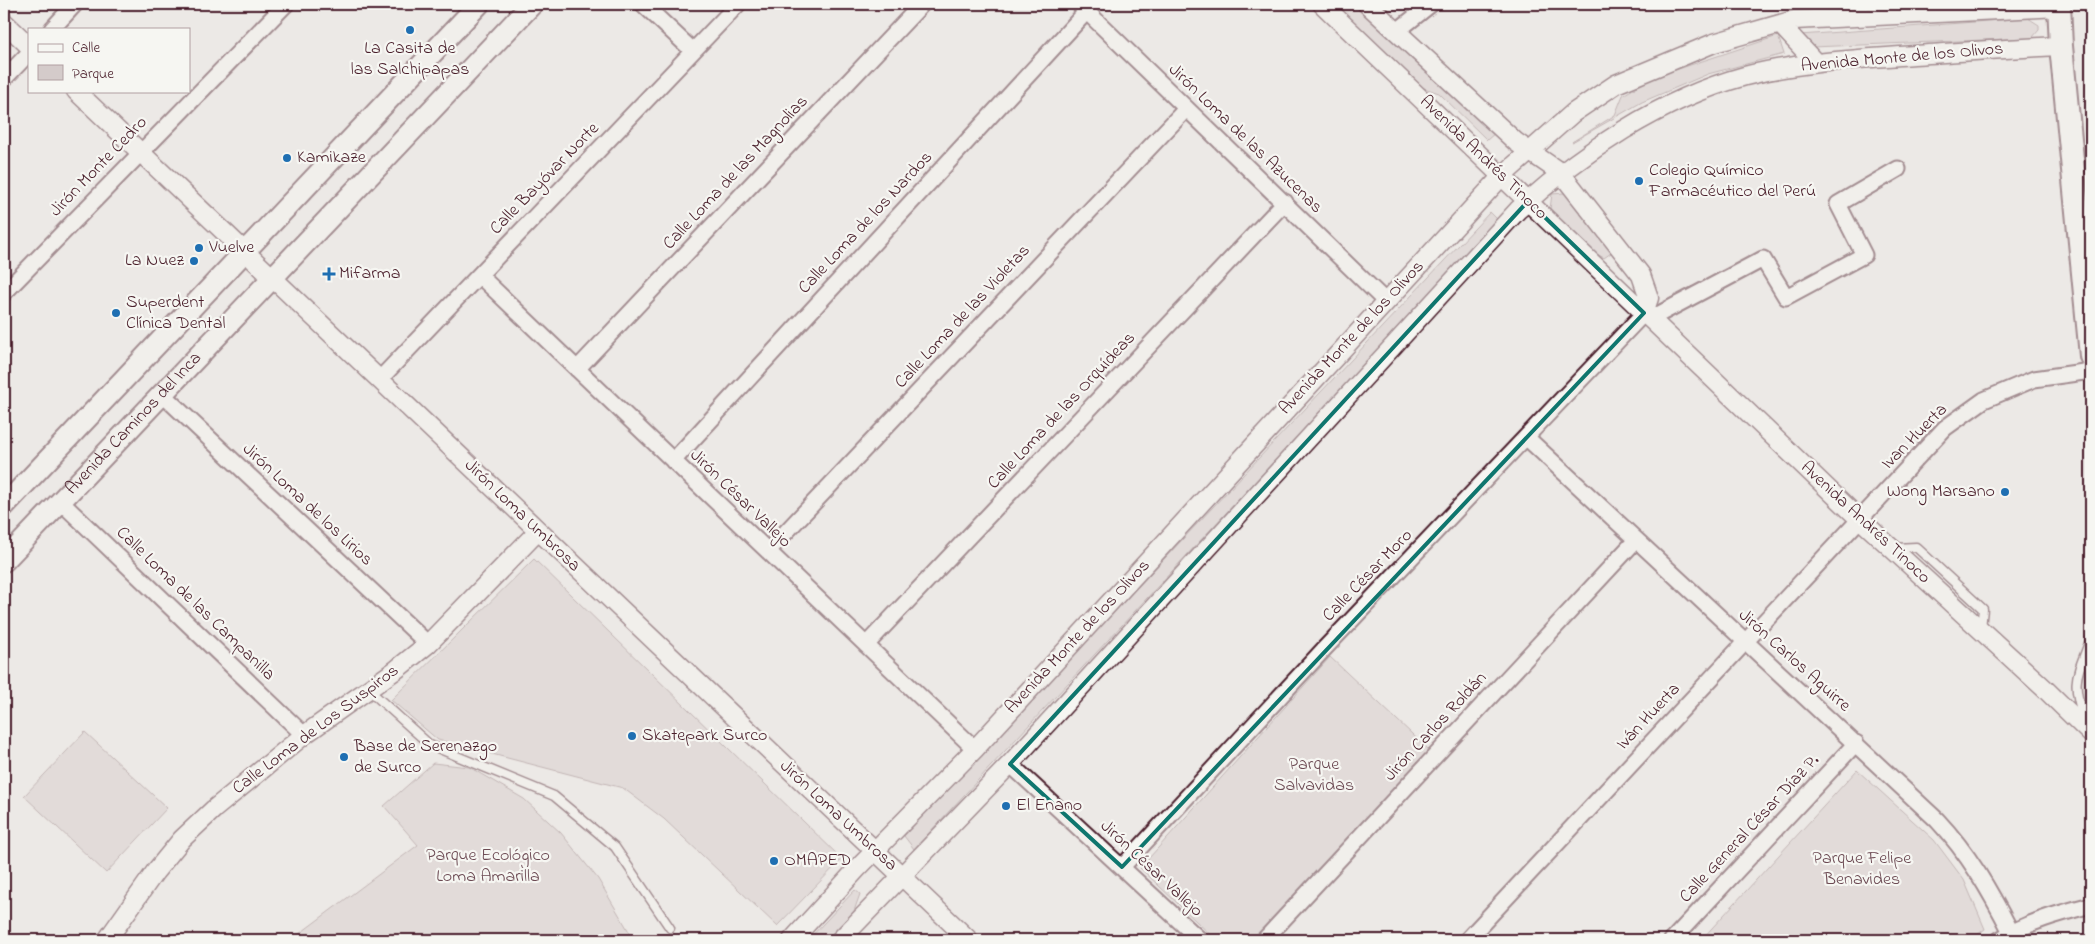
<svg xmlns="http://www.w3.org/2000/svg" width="2095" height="944" viewBox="0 0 2095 944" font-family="'Indie Flower',sans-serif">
  <rect width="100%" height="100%" fill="#ece9e6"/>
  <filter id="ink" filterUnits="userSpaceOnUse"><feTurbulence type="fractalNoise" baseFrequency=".02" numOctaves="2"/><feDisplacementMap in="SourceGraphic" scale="10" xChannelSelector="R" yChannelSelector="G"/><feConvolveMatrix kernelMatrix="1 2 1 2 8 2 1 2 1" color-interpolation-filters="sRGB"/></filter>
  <g filter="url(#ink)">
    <!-- green -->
    <path fill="#d4cbca" stroke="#8f757a" d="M1333,4H1360L1495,133L1487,140L1439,93L1418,86Z
      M2028,18L2039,25V30L2032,38L1812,47L1800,35Z
      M1778,36L1784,54L1708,74L1642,102L1572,142L1615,115L1623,95L1654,77Z
      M2091,150V220L2084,151Z
      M1564,193L1571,197L1608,243L1611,253L1604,258L1595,253L1550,209L1552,194Z
      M1490,212L1498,220L914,849L904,836Z
      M534,559L842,859L777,926L664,819L623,788L438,740L391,700Z
      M2091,650V722C2075,692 2080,680 2091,650Z
      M1330,657L1429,750L1254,940H1216L1140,868Z
      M85,732L167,808L106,873L24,796Z
      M433,763L469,767L524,799L561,833L598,879L634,940H291L418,845L384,806Z
      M1857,770L1934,840L1964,880L1985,929L1970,940H1701Z
      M855,890L860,894L854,911L826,940H808Z"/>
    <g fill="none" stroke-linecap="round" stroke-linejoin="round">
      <!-- service casing -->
      <g stroke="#4a1f2b" stroke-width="11">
        <path id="service" d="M1895,548L1916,547L1983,609L1981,628
          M368,689L430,745L554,796L615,847L670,928
          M2084,721C2071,679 2076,678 2091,638"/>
      </g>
      <!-- minor casing -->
      <g stroke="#4a1f2b" stroke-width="19">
        <path id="minor" d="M643,4L693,51
          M1079,4L1386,302
          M1860,4L1861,17
          M52,29L75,4
          M1396,32L1431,4
          M4,79L29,53
          M480,276L975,749
          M4,293L286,4
          M1650,319L1763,259L1786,297L1864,255L1838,204L1898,169
          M577,369L922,4
          M379,380L738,4
          M162,394L428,644
          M1526,437L1937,820C1969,854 1990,891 2011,932
          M673,461L1087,11
          M60,501L304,735
          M768,551L1186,109
          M866,645L1285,202
          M1010,764L1200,940
          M1122,867L1324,649L1644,313
          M1264,940L1636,540
          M1467,940L1945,428L1984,400L2034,379L2091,371
          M1672,940L1856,743
          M1999,940C2027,922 2060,913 2091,905"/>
      </g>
      <!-- tertiary casing -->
      <g stroke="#4a1f2b" stroke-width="21">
        <path id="tertiary" d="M1322,4L1851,511L2044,688L2091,734
          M1367,4L1516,142L1561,173L1641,275L1649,298L1644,313
          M4,22L29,46
          M1780,24L1815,62
          M76,91L969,940
          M107,940L155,872L182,839L214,809L304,735L397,669L428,644L538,531
          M792,940L857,869L975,749L1501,177L1573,113L1616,84L1714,43L1794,20L2059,7
          M840,940L1010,764L1518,210C1582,152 1661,99 1745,76C1800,62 1857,59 1914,55C1963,52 2012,48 2061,46"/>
      </g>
      <!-- secondary casing -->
      <g stroke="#4a1f2b" stroke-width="24">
        <g id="secondary">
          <path d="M4,506L479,4"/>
          <path id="s1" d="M4,561L532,4"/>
        </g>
      </g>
      <!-- primary casing -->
      <g stroke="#4a1f2b" stroke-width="26">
        <path id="primary" d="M2059,4L2061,46L2091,356"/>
      </g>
      <!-- service -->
      <use href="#service" stroke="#f6f6f2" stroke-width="8"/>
      <!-- minor -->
      <use href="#minor" stroke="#f6f6f2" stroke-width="15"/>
      <!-- tertiary -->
      <use href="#tertiary" stroke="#f6f6f2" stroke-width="18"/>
      <!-- secondary -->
      <use href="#secondary" stroke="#f6f6f2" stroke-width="20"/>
      <!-- primary -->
      <use href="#primary" stroke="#f6f6f2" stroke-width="22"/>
    </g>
  </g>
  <!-- marked area -->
  <path d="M0 0H2095V944H0ZM1528,201L1644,313L1122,867L1010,764Z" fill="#ece9e6" fill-opacity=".55" fill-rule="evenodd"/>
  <path fill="none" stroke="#0f766e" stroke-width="4" stroke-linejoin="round" d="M1528,201L1644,313L1122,867L1010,764Z"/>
  <!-- markers -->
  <g fill="#1f6fb2" stroke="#f6f6f2" stroke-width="2">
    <circle cx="410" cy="30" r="5"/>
    <circle cx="287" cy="158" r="5"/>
    <circle cx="1639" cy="181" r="5"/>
    <circle cx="199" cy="248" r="5"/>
    <circle cx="194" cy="261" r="5"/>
    <path d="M326.5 266.5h5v5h5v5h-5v5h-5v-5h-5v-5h5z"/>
    <circle cx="116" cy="313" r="5"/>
    <circle cx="2005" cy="492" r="5"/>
    <circle cx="632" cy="736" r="5"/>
    <circle cx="344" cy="757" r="5"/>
    <circle cx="1006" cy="806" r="5"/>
    <circle cx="774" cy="861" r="5"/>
  </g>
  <g text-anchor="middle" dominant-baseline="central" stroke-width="4.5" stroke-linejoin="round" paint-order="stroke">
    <!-- poi labels -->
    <g font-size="18" fill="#4a1f2b" stroke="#f6f6f2" text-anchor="start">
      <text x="410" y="49" text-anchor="middle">La Casita de<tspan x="410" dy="21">las Salchipapas</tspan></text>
      <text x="297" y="158">Kamikaze</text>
      <text x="1649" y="171">Colegio Químico<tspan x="1649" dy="21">Farmacéutico del Perú</tspan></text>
      <text x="209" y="248">Vuelve</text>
      <text x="184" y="261" text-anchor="end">La Nuez</text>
      <text x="339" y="274">Mifarma</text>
      <text x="126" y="303">Superdent<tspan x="126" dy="21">Clínica Dental</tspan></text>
      <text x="1995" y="492" text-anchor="end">Wong Marsano</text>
      <text x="642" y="736">Skatepark Surco</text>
      <text x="354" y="747">Base de Serenazgo<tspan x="354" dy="21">de Surco</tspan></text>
      <text x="1016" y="806">El Enano</text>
      <text x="784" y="861">OMAPED</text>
    </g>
    <!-- street labels -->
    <g font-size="18" fill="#4a1f2b" stroke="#f6f6f2">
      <text transform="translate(1902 58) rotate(-5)">Avenida Monte de los Olivos</text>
      <text transform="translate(1245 139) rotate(44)">Jirón Loma de las Azucenas</text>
      <text transform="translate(1483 158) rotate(44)">Avenida Andrés Tinoco</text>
      <text transform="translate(99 167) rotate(-46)">Jirón Monte Cedro</text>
      <text transform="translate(736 173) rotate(-47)">Calle Loma de las Magnolias</text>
      <text transform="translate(545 179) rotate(-46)">Calle Bayóvar Norte</text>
      <text transform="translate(866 223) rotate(-47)">Calle Loma de los Nardos</text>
      <text transform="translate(963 317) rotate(-47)">Calle Loma de las Violetas</text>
      <text transform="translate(1352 338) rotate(-47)">Avenida Monte de los Olivos</text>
      <text transform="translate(1062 411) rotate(-47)">Calle Loma de las Orquídeas</text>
      <text stroke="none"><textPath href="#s1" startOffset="189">Avenida Caminos del Inca</textPath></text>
      <text transform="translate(1915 437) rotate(-45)">Ivan Huerta</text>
      <text transform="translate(740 499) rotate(44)">Jirón César Vallejo</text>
      <text transform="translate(307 505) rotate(43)">Jirón Loma de los Lirios</text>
      <text transform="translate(522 516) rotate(44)">Jirón Loma Umbrosa</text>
      <text transform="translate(1865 523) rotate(43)">Avenida Andrés Tinoco</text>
      <text transform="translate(1368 576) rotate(-46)">Calle César Moro</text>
      <text transform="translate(195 604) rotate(44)">Calle Loma de las Campanilla</text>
      <text transform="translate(1078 637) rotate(-47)">Avenida Monte de los Olivos</text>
      <text transform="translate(1794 661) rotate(42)">Jirón Carlos Aguirre</text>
      <text transform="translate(1649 717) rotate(-47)">Iván Huerta</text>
      <text transform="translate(1436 727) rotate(-47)">Jirón Carlos Roldán</text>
      <text transform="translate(316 730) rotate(-37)">Calle Loma de Los Suspiros</text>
      <text transform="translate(838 816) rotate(43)">Jirón Loma Umbrosa</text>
      <text transform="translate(1750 829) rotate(-47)">Calle General César Díaz P.</text>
      <text transform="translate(1151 869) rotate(43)">Jirón César Vallejo</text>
    </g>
    <!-- park labels -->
    <g font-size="18" fill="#6c4a53" stroke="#f6f6f2">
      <text x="1314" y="765">Parque<tspan x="1314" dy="21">Salvavidas</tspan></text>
      <text x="488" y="856">Parque Ecológico<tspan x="488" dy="21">Loma Amarilla</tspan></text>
      <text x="1862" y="859">Parque Felipe<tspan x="1862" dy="21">Benavides</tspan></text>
    </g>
  </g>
  <!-- margin -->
  <rect width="2095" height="944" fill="none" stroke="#f6f6f2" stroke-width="20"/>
  <rect x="10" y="10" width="2075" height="924" fill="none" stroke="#4a1f2b" stroke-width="2" filter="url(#ink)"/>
  <!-- legend -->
  <rect x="28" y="28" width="162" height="65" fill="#f6f6f2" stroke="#b1a0a2"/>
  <rect x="38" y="44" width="25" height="8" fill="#f6f6f2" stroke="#b1a0a2"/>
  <text x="72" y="52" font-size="15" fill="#4a1f2b">Calle</text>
  <rect x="38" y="65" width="25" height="15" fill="#d4cbca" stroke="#b1a0a2"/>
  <text x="72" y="78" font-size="15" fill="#4a1f2b">Parque</text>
</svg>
